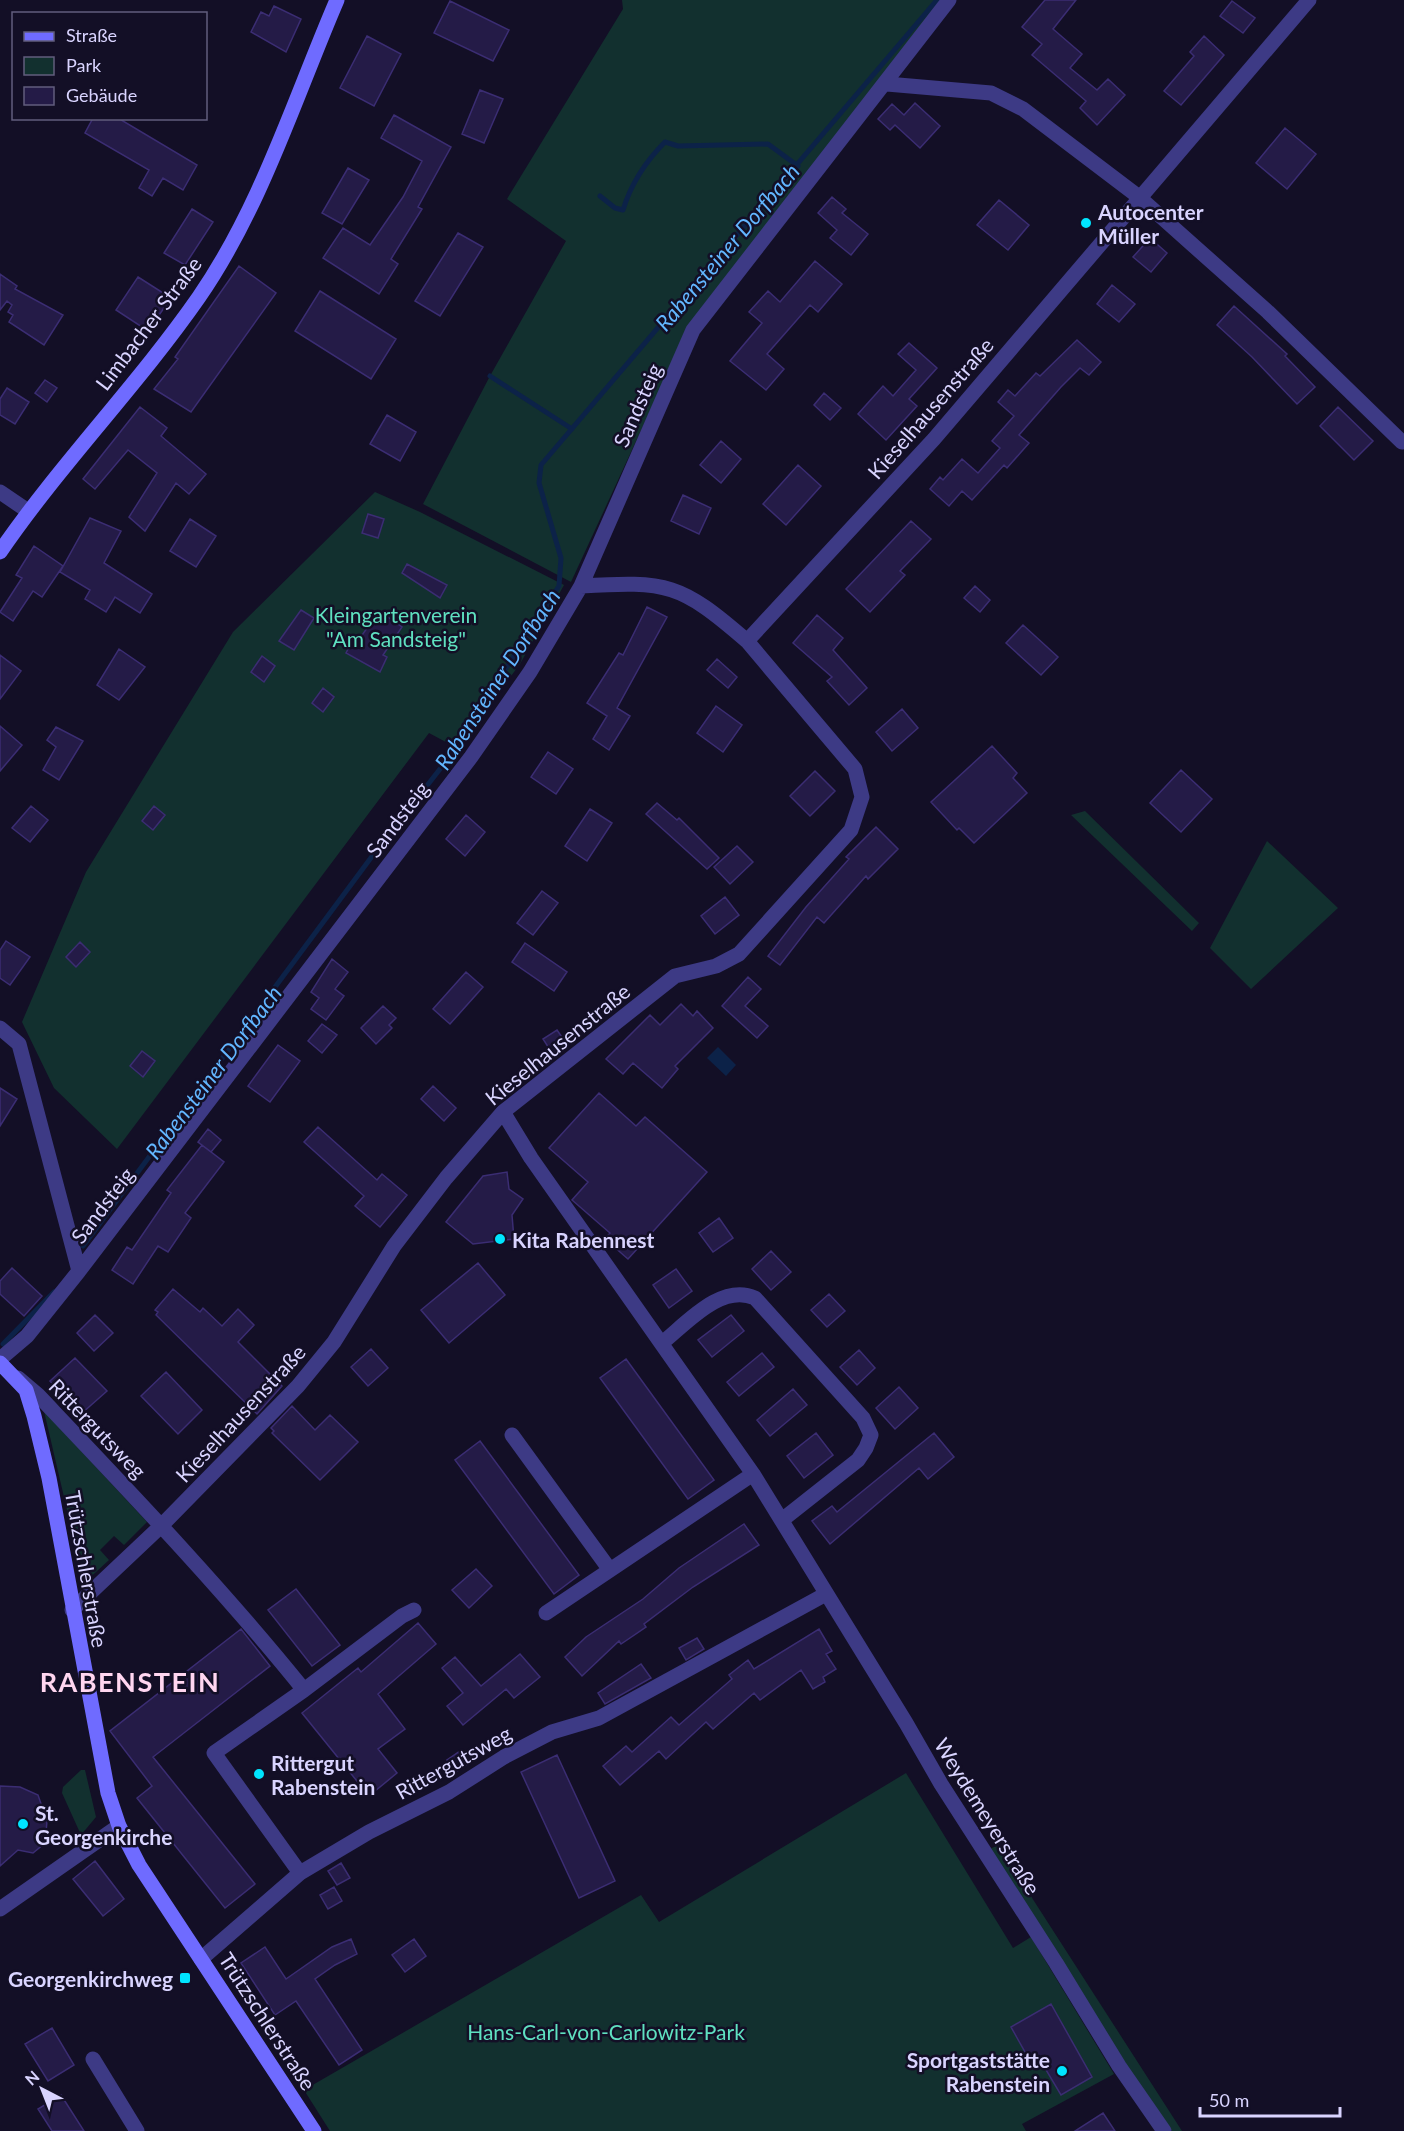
<svg xmlns="http://www.w3.org/2000/svg" width="1404" height="2131" viewBox="0 0 1404 2131" font-family="Lato,sans-serif">
  <rect width="100%" height="100%" fill="#130f26"/>
  <!-- green -->
  <path fill="#12302f" d="M622,0H945L685,335L571,582L423,504L490,376L566,241L507,199L623,9Z
    M375,492L420,512L564,585L520,664L457,748L429,733L117,1149L54,1088L22,1022L86,872L233,632Z
    M1085,811L1199,923L1192,931L1071,815Z
    M1267,841L1338,908L1251,989L1210,948Z
    M44,1411L147,1522L124,1545L114,1536L100,1550L109,1560L84,1583Z
    M81,1770H85L96,1817L81,1835L62,1793L63,1787Z
    M906,1773L1013,1948L1031,1937L1114,2074L1022,2124L1026,2131H330L304,2090L641,1895L659,1922Z
    M998,1845L1182,2131H1172L1125,2063L990,1849Z"/>
  <!-- water -->
  <path fill="#0c2248" d="M718,1047L736,1065L726,1076L707,1058Z"/>
  <g fill="none" stroke-linecap="round" stroke-linejoin="round">
    <!-- stream -->
    <path stroke="#0c2248" stroke-width="5" d="M600,196L615,208L623,210C631,184 646,161 665,142L678,146L768,144L798,166
      M490,376L572,429
      M83,1246L373,855L447,760L559,586L561,558L539,483L541,465L937,0
      M3,1344L54,1292"/>
  </g>
  <!-- building -->
  <path fill="#241b47" stroke="#3b2d73" stroke-width="1.5" d="M1045,0H1076L1053,29L1082,54L1070,68L1097,90L1108,79L1125,95L1097,125L1080,108L1086,101L1032,55L1042,44L1022,27Z
    M450,1L509,30L493,61L434,33Z
    M1232,1L1255,18L1243,33L1220,16Z
    M274,6L301,19L286,52L251,32L261,12L269,16Z
    M367,36L401,54L374,106L340,88Z
    M1204,36L1224,55L1181,105L1164,91L1194,56L1190,52Z
    M480,90L503,99L484,143L462,134Z
    M915,103L940,126L920,148L895,125L890,130L878,119L892,104L904,115Z
    M394,115L451,147L418,207L422,209L391,259L398,264L379,294L323,258L343,228L370,245L403,197L422,161L381,138Z
    M93,118H118L197,165L183,190L163,178L152,196L139,188L149,170L85,133Z
    M1285,128L1316,154L1287,189L1256,163Z
    M348,168L369,180L342,224L322,213Z
    M832,197L846,209L842,213L868,234L851,255L830,238L837,230L818,213Z
    M999,200L1029,225L1008,250L977,225Z
    M192,209L213,222L185,265L164,253Z
    M458,233L483,247L440,316L415,301Z
    M1150,238L1167,253L1151,272L1133,257Z
    M815,261L842,284L818,312L810,305L767,354L784,369L766,390L730,361L762,323L749,312L768,291L780,302Z
    M239,266L276,293L191,412L154,389L178,359L175,357Z
    M0,274L17,286L15,289L63,315L44,345L9,322L13,315L8,312L12,305L7,301L0,310Z
    M138,277L171,298L148,331L116,310Z
    M1112,285L1135,304L1119,322L1097,304Z
    M320,291L396,339L371,379L295,331Z
    M1234,306L1287,354L1285,356L1315,387L1297,404L1252,357L1217,325Z
    M1077,340L1101,362L1089,375L1080,368L1061,387L1019,435L1029,443L1007,468L1004,465L972,500L962,491L949,506L930,489L940,477L943,480L962,459L978,473L1000,448L992,441L1014,416L998,402L1008,390L1015,396L1036,373L1040,376Z
    M909,343L937,368L909,399L917,406L886,440L858,414L883,386L893,396L916,370L898,354Z
    M45,380L57,388L47,402L35,393Z
    M7,388L29,402L15,424L0,415V399Z
    M824,393L841,408L830,420L814,405Z
    M140,407L167,428L161,436L206,474L189,494L176,483L145,531L129,517L157,473L128,450L95,489L83,479Z
    M1338,407L1373,441L1354,460L1320,426Z
    M387,415L416,432L400,461L370,444Z
    M721,441L741,459L721,483L700,465Z
    M798,465L821,486L786,525L763,504Z
    M683,495L711,508L699,534L671,521Z
    M368,514L384,519L378,538L362,533Z
    M90,518L121,531L104,563L152,594L140,613L115,597L106,612L85,599L90,590L60,572Z
    M190,519L216,536L196,567L170,551Z
    M911,521L931,539L900,571L905,575L870,612L846,589Z
    M34,546L63,566L42,597L33,591L13,621L0,612L22,578L16,575Z
    M407,564L447,585L440,598L402,573Z
    M975,586L990,600L980,612L964,598Z
    M647,607L667,617L617,708L630,716L609,750L593,739L607,716L587,703L619,653L623,655Z
    M301,610L314,618L294,650L279,641Z
    M379,611L402,627L383,655L387,657L380,672L346,653L354,638L358,641Z
    M817,615L843,638L833,650L867,688L849,705L827,681L832,677L793,643Z
    M1023,625L1058,657L1041,675L1006,643Z
    M119,649L145,667L119,700L97,685Z
    M0,655L21,671L0,699Z
    M262,656L275,666L264,682L251,672Z
    M717,659L737,677L728,688L707,670Z
    M323,688L334,697L323,712L312,703Z
    M716,706L742,725L723,752L697,733Z
    M902,709L918,728L892,751L876,732Z
    M0,726L22,745L0,771Z
    M56,727L83,741L59,780L43,770L56,747L47,740Z
    M992,746L1017,773L1013,778L1027,793L974,843L959,828L957,830L931,802Z
    M548,752L573,769L556,794L531,777Z
    M1181,770L1212,799L1181,832L1150,803Z
    M815,771L835,791L810,816L790,796Z
    M657,803L677,820L679,818L719,858L707,869L646,814Z
    M31,806L48,820L30,842L12,828Z
    M154,806L165,815L153,830L142,821Z
    M590,809L612,823L587,861L565,846Z
    M466,815L485,832L465,856L446,839Z
    M876,827L898,849L868,879L866,876L824,923L817,917L780,965L768,956L806,907L849,859L846,857Z
    M737,846L753,862L730,884L714,867Z
    M542,891L558,903L533,935L517,923Z
    M725,897L739,915L715,934L701,916Z
    M6,941L30,957L10,985L0,978V950Z
    M80,942L90,952L76,967L66,957Z
    M525,943L567,972L554,991L512,962Z
    M332,959L348,972L335,989L344,996L326,1020L311,1009L319,998L311,992Z
    M466,972L483,987L450,1024L433,1009Z
    M748,977L761,989L745,1006L768,1026L757,1038L722,1006Z
    M681,1004L693,1016L697,1011L713,1028L675,1066L678,1069L662,1088L633,1063L623,1074L606,1059L650,1015L660,1025Z
    M383,1006L396,1018L389,1025L392,1028L376,1044L361,1028Z
    M322,1024L337,1035L322,1053L308,1041Z
    M557,1030L566,1043L552,1053L543,1039Z
    M278,1045L300,1061L270,1102L248,1086Z
    M142,1051L155,1061L143,1077L130,1066Z
    M433,1086L456,1108L444,1121L421,1099Z
    M0,1088L17,1099L0,1126Z
    M599,1093L636,1126L645,1117L707,1172L628,1259L605,1239L610,1233L572,1200L588,1182L549,1148Z
    M318,1127L377,1180L382,1174L407,1195L380,1227L355,1206L364,1196L304,1142Z
    M208,1129L221,1140L211,1152L198,1142Z
    M202,1145L224,1162L185,1213L191,1218L168,1252L158,1246L133,1284L112,1270L127,1247L132,1250L171,1193L167,1190Z
    M507,1172L509,1189L523,1199L512,1215L514,1239L473,1244L446,1222L483,1176Z
    M719,1218L733,1238L713,1252L699,1233Z
    M771,1251L791,1272L771,1290L752,1269Z
    M478,1263L505,1295L449,1343L421,1310Z
    M12,1268L42,1296L24,1316L0,1294V1281Z
    M676,1269L692,1291L669,1308L653,1285Z
    M173,1289L200,1312L203,1308L222,1326L238,1309L254,1325L238,1342L282,1386L257,1414L156,1315L158,1312L155,1310Z
    M829,1294L845,1311L827,1327L811,1310Z
    M95,1315L113,1333L94,1351L77,1333Z
    M731,1315L744,1331L712,1357L698,1340Z
    M371,1349L388,1368L368,1386L351,1367Z
    M859,1350L875,1368L857,1385L840,1367Z
    M762,1353L774,1367L739,1396L727,1382Z
    M75,1358L107,1391L81,1414L50,1381Z
    M626,1359L714,1480L688,1499L600,1378Z
    M166,1372L202,1410L178,1434L141,1396Z
    M899,1387L918,1408L895,1429L876,1408Z
    M793,1389L807,1405L770,1436L757,1420Z
    M292,1406L315,1430L330,1415L358,1442L320,1480L272,1433L274,1431L271,1428Z
    M816,1433L833,1455L804,1478L787,1456Z
    M934,1433L954,1457L928,1479L919,1468L830,1544L812,1521L832,1506L837,1512Z
    M480,1441L579,1575L554,1594L455,1460Z
    M744,1524L759,1545L693,1587L644,1624L646,1627L621,1644L619,1641L582,1676L565,1657L586,1637L643,1599L679,1568Z
    M476,1569L492,1586L469,1608L452,1590Z
    M296,1589L340,1645L312,1666L268,1610Z
    M418,1623L436,1644L378,1694L405,1729L378,1749L397,1773L369,1796L302,1713L358,1668L361,1672Z
    M241,1629L270,1666L153,1757L255,1884L225,1908L137,1798L152,1786L110,1731Z
    M819,1629L832,1651L826,1654L836,1669L823,1677L825,1682L813,1689L801,1670L760,1700L754,1693L713,1729L706,1722L666,1759L659,1751L620,1785L603,1766L626,1746L632,1752L671,1717L679,1725L732,1679L729,1675L748,1660L754,1669Z
    M697,1638L704,1649L686,1660L679,1648Z
    M520,1654L540,1677L514,1698L506,1689L463,1725L447,1706L463,1693L442,1668L455,1657L481,1686Z
    M641,1664L651,1678L605,1704L598,1693Z
    M460,1751L469,1763L456,1772L447,1760Z
    M557,1755L615,1881L579,1898L521,1772Z
    M0,1786L20,1787L38,1795L47,1821L45,1843L33,1853L18,1850L0,1866Z
    M95,1861L124,1899L103,1916L73,1879Z
    M341,1863L350,1878L337,1885L328,1871Z
    M334,1887L342,1901L328,1909L320,1895Z
    M351,1939L357,1954L335,1965L315,1979L362,2050L339,2065L296,2001L275,2015L241,1963L265,1947L286,1979L332,1947Z
    M414,1939L426,1956L405,1972L392,1955Z
    M1051,2004L1092,2077L1061,2095L1042,2063L1034,2068L1011,2027Z
    M52,2028L74,2065L48,2081L25,2044Z
    M61,2095L84,2131H52L38,2109Z
    M1103,2113L1115,2131H1075Z"/>
  <g fill="none" stroke-linecap="round" stroke-linejoin="round">
    <!-- street -->
    <path stroke="#3d3a85" stroke-width="15" d="M887,84L991,93L1023,109L1139,197L1268,312L1402,442
      M0,492L28,511
      M581,586C668,581 680,583 747,641
      M0,1028L19,1044L79,1271
      M503,1112L531,1158L753,1474L546,1613
      M662,1343C687,1323 721,1283 755,1298L863,1418L871,1435L866,1448L858,1460L782,1520
      M0,1359L27,1336L79,1271L471,757L530,672L581,586L693,330L949,0
      M18,1378L38,1395C129,1491 221,1587 304,1690
      M512,1435L610,1570
      M753,1474L906,1723L941,1784L1056,1963L1119,2066L1164,2131
      M72,1610L162,1525L298,1386L334,1342L394,1246L446,1178L503,1112L675,976L716,966L739,954L851,830L862,797L855,769L747,641L934,439L1309,0
      M300,1873L214,1753L304,1690L402,1616L414,1610
      M0,1909L119,1826
      M201,1959L300,1873L369,1832L449,1792L504,1757L552,1732L599,1718L826,1594
      M93,2059L137,2131"/>
    <!-- secondary -->
    <path stroke="#6f6bff" stroke-width="15" d="M0,552C61,463 137,386 199,297C261,207 294,100 337,0
      M0,1363L26,1390L34,1416L49,1478L108,1793L119,1826L139,1865L314,2131"/>
  </g>
  <!-- markers -->
  <g fill="#00e5ff" stroke="#130f26" stroke-width="2">
    <circle cx="1086" cy="223" r="6"/>
    <circle cx="500" cy="1239" r="6"/>
    <circle cx="259" cy="1774" r="6"/>
    <circle cx="23" cy="1824" r="6"/>
    <rect x="179" y="1972" width="12" height="12" rx="3"/>
    <circle cx="1062" cy="2071" r="6"/>
  </g>
  <g text-anchor="middle" dominant-baseline="central" stroke-width="5" stroke-linejoin="round" paint-order="stroke">
    <!-- poi labels -->
    <g font-size="21" font-weight="bold" fill="#d9d4ff" stroke="#130f26" text-anchor="start">
      <text x="1098" y="211">Autocenter<tspan x="1098" dy="24">Müller</tspan></text>
      <text x="512" y="1239">Kita Rabennest</text>
      <text x="271" y="1762">Rittergut<tspan x="271" dy="24">Rabenstein</tspan></text>
      <text x="35" y="1812">St.<tspan x="35" dy="24">Georgenkirche</tspan></text>
      <text x="173" y="1978" text-anchor="end">Georgenkirchweg</text>
      <text x="1050" y="2059" text-anchor="end">Sportgaststätte<tspan x="1050" dy="24">Rabenstein</tspan></text>
    </g>
    <!-- street labels -->
    <g font-size="21" fill="#d9d4ff" stroke="#130f26">
      <text transform="translate(148 323) rotate(-53)">Limbacher Straße</text>
      <text transform="translate(637 405) rotate(-66)">Sandsteig</text>
      <text transform="translate(930 408) rotate(-49)">Kieselhausenstraße</text>
      <text transform="translate(397 819) rotate(-53)">Sandsteig</text>
      <text transform="translate(557 1044) rotate(-39)">Kieselhausenstraße</text>
      <text transform="translate(102 1205) rotate(-53)">Sandsteig</text>
      <text transform="translate(240 1413) rotate(-47)">Kieselhausenstraße</text>
      <text transform="translate(98 1428) rotate(46)">Rittergutsweg</text>
      <text transform="translate(87 1569) rotate(80)">Trützschlerstraße</text>
      <text transform="translate(453 1762) rotate(-29)">Rittergutsweg</text>
      <text transform="translate(988 1816) rotate(58)">Weydemeyerstraße</text>
      <text transform="translate(268 2021) rotate(57)">Trützschlerstraße</text>
    </g>
    <!-- park labels -->
    <g font-size="21" fill="#5fe0c0" stroke="#130f26">
      <text x="396" y="614">Kleingartenverein<tspan x="396" dy="24">"Am Sandsteig"</tspan></text>
      <text x="606" y="2031">Hans-Carl-von-Carlowitz-Park</text>
    </g>
    <!-- water labels -->
    <g font-size="22" font-style="italic" fill="#62b6ff" stroke="#130f26">
      <text transform="translate(727 247) rotate(-50)">Rabensteiner Dorfbach</text>
      <text transform="translate(497 679) rotate(-57)">Rabensteiner Dorfbach</text>
      <text transform="translate(213 1072) rotate(-53)">Rabensteiner Dorfbach</text>
    </g>
    <!-- district labels -->
    <g font-size="27" font-weight="bold" letter-spacing="1.5" fill="#ffd6f0" stroke="#130f26">
      <text x="130" y="1681">RABENSTEIN</text>
    </g>
  </g>
  <!-- legend -->
  <rect x="12" y="12" width="195" height="108" fill="#130f26" stroke="#625e7d" stroke-width="1.5"/>
  <rect x="24" y="32" width="30" height="9" fill="#6f6bff" stroke="#625e7d" stroke-width="1.5"/>
  <text x="66" y="42" font-size="18" fill="#d9d4ff">Straße</text>
  <rect x="24" y="57" width="30" height="18" fill="#12302f" stroke="#625e7d" stroke-width="1.5"/>
  <text x="66" y="72" font-size="18" fill="#d9d4ff">Park</text>
  <rect x="24" y="87" width="30" height="18" fill="#241b47" stroke="#625e7d" stroke-width="1.5"/>
  <text x="66" y="102" font-size="18" fill="#d9d4ff">Gebäude</text>
  <!-- north arrow -->
  <g transform="translate(42 2089) rotate(318)" stroke="#130f26" stroke-width="4.5" paint-order="stroke">
  <path d="M0-4.5L10 22L0 15L-10 22Z" fill="#d9d4ff"/>
  <text y="-9" font-size="16" font-weight="bold" text-anchor="middle" fill="#d9d4ff">N</text>
  </g>
  <!-- scale -->
  <path d="M1200 2107v9h140v-9" fill="none" stroke="#d9d4ff" stroke-width="3"/>
  <text x="1209" y="2107" font-size="18" fill="#d9d4ff" stroke="#130f26" stroke-width="4.5" paint-order="stroke">50 m</text>
</svg>
